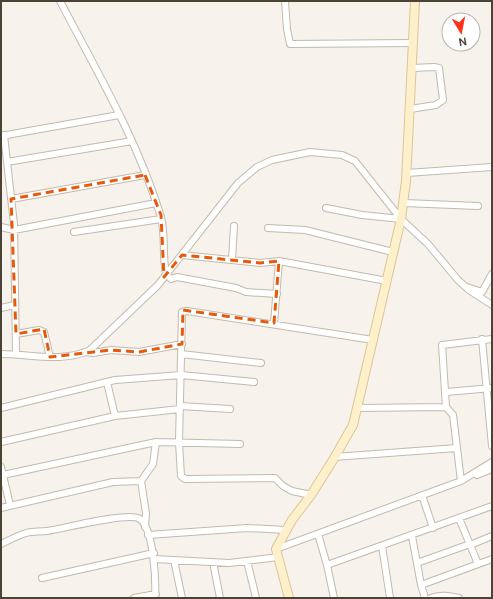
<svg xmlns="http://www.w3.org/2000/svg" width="493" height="599" viewBox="0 0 493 599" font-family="'DM Sans',sans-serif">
  <rect width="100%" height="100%" fill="#f7f2eb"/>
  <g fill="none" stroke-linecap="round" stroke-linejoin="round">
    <!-- street casing -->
    <g stroke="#c4baac" stroke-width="8">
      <path id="street" d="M60,1C96,70 137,139 160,214C166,230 162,256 166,274L171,279L177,277L236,288L246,292L277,294
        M285,1L287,29L290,44L413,43
        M410,109L436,105L443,100L439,68L434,67L412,68
        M4,135L14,224L16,354
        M1,136L119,115
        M7,162L132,141
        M407,173L492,167
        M11,199L145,175
        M404,203L478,206
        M326,208L362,215L401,219
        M1,227L14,230L156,203
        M268,228L305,230L393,252
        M74,232L161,219
        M182,255L260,263L279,261L387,281
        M232,260L234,226
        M467,287L482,292L492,274
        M1,308L15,305
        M274,323L279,261
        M16,334L39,330L44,332L50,357
        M482,339L492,446
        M85,352L93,353L111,350L139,352L182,344
        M1,354C30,354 63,363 90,350L158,285L238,183L257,167L272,160L310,152L342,155L355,161L401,219L428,244L458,280L469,290L492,305
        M181,354L261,363
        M107,382L115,416
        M446,392L492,388
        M180,406L230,409
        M1,408L115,380L181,375L254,382
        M357,408L446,407
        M1,442L115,416L180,409
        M334,457L457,448
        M1,467L10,505
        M3,475L156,442L240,444
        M477,475L492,469
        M463,480L461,481L453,415L446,407L442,345L492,339
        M311,495L292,491L283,486L275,478L185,479L181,476L179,442L182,312L187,311L373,340
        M422,495L433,528
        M1,508L113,482L141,481
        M459,518L478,564
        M145,527L146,513L141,481L153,464L156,442
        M318,534L327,565L334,598
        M148,535L247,528L286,530
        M412,536L421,585L425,598
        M1,544C9,540 17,536 26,533C33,531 40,532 47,531C63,529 129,511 140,519C154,530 156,581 155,598
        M470,545L492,536
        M382,546L390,598
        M276,549L461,481L492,462
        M154,559L229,563L278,557
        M174,560L182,598
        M247,561L256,598
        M213,562L220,598
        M417,563L470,544
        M327,565L492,506
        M42,578L154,553
        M421,585L492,559
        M134,598L156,594
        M431,598C440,594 450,596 459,598"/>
    </g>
    <!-- secondary casing -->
    <g stroke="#dbc696" stroke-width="10">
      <path id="secondary" d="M289,598L276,549L292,520L311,495L333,460L353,425L357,408L401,219L406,181L415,1"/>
    </g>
    <!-- street -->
    <use href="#street" stroke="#fff" stroke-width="6"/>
    <!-- secondary -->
    <use href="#secondary" stroke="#fff0cc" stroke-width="8"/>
  </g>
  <!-- marked area -->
  <path fill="none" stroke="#e8590c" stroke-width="3" stroke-dasharray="8 5" stroke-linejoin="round" d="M145,175L161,215L164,277L182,255L260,263L279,261L274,323L183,310L182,344L139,352L111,350L50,357L44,329L16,334L11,199Z"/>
  <!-- border -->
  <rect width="493" height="599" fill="none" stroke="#4c4337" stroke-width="4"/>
  <!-- north arrow -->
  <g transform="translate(461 32) rotate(170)"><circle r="19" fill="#ffffff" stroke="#b7b4af"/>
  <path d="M0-3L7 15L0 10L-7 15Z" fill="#ff3119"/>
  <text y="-6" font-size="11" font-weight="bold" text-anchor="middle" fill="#4c4337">N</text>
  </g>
</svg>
